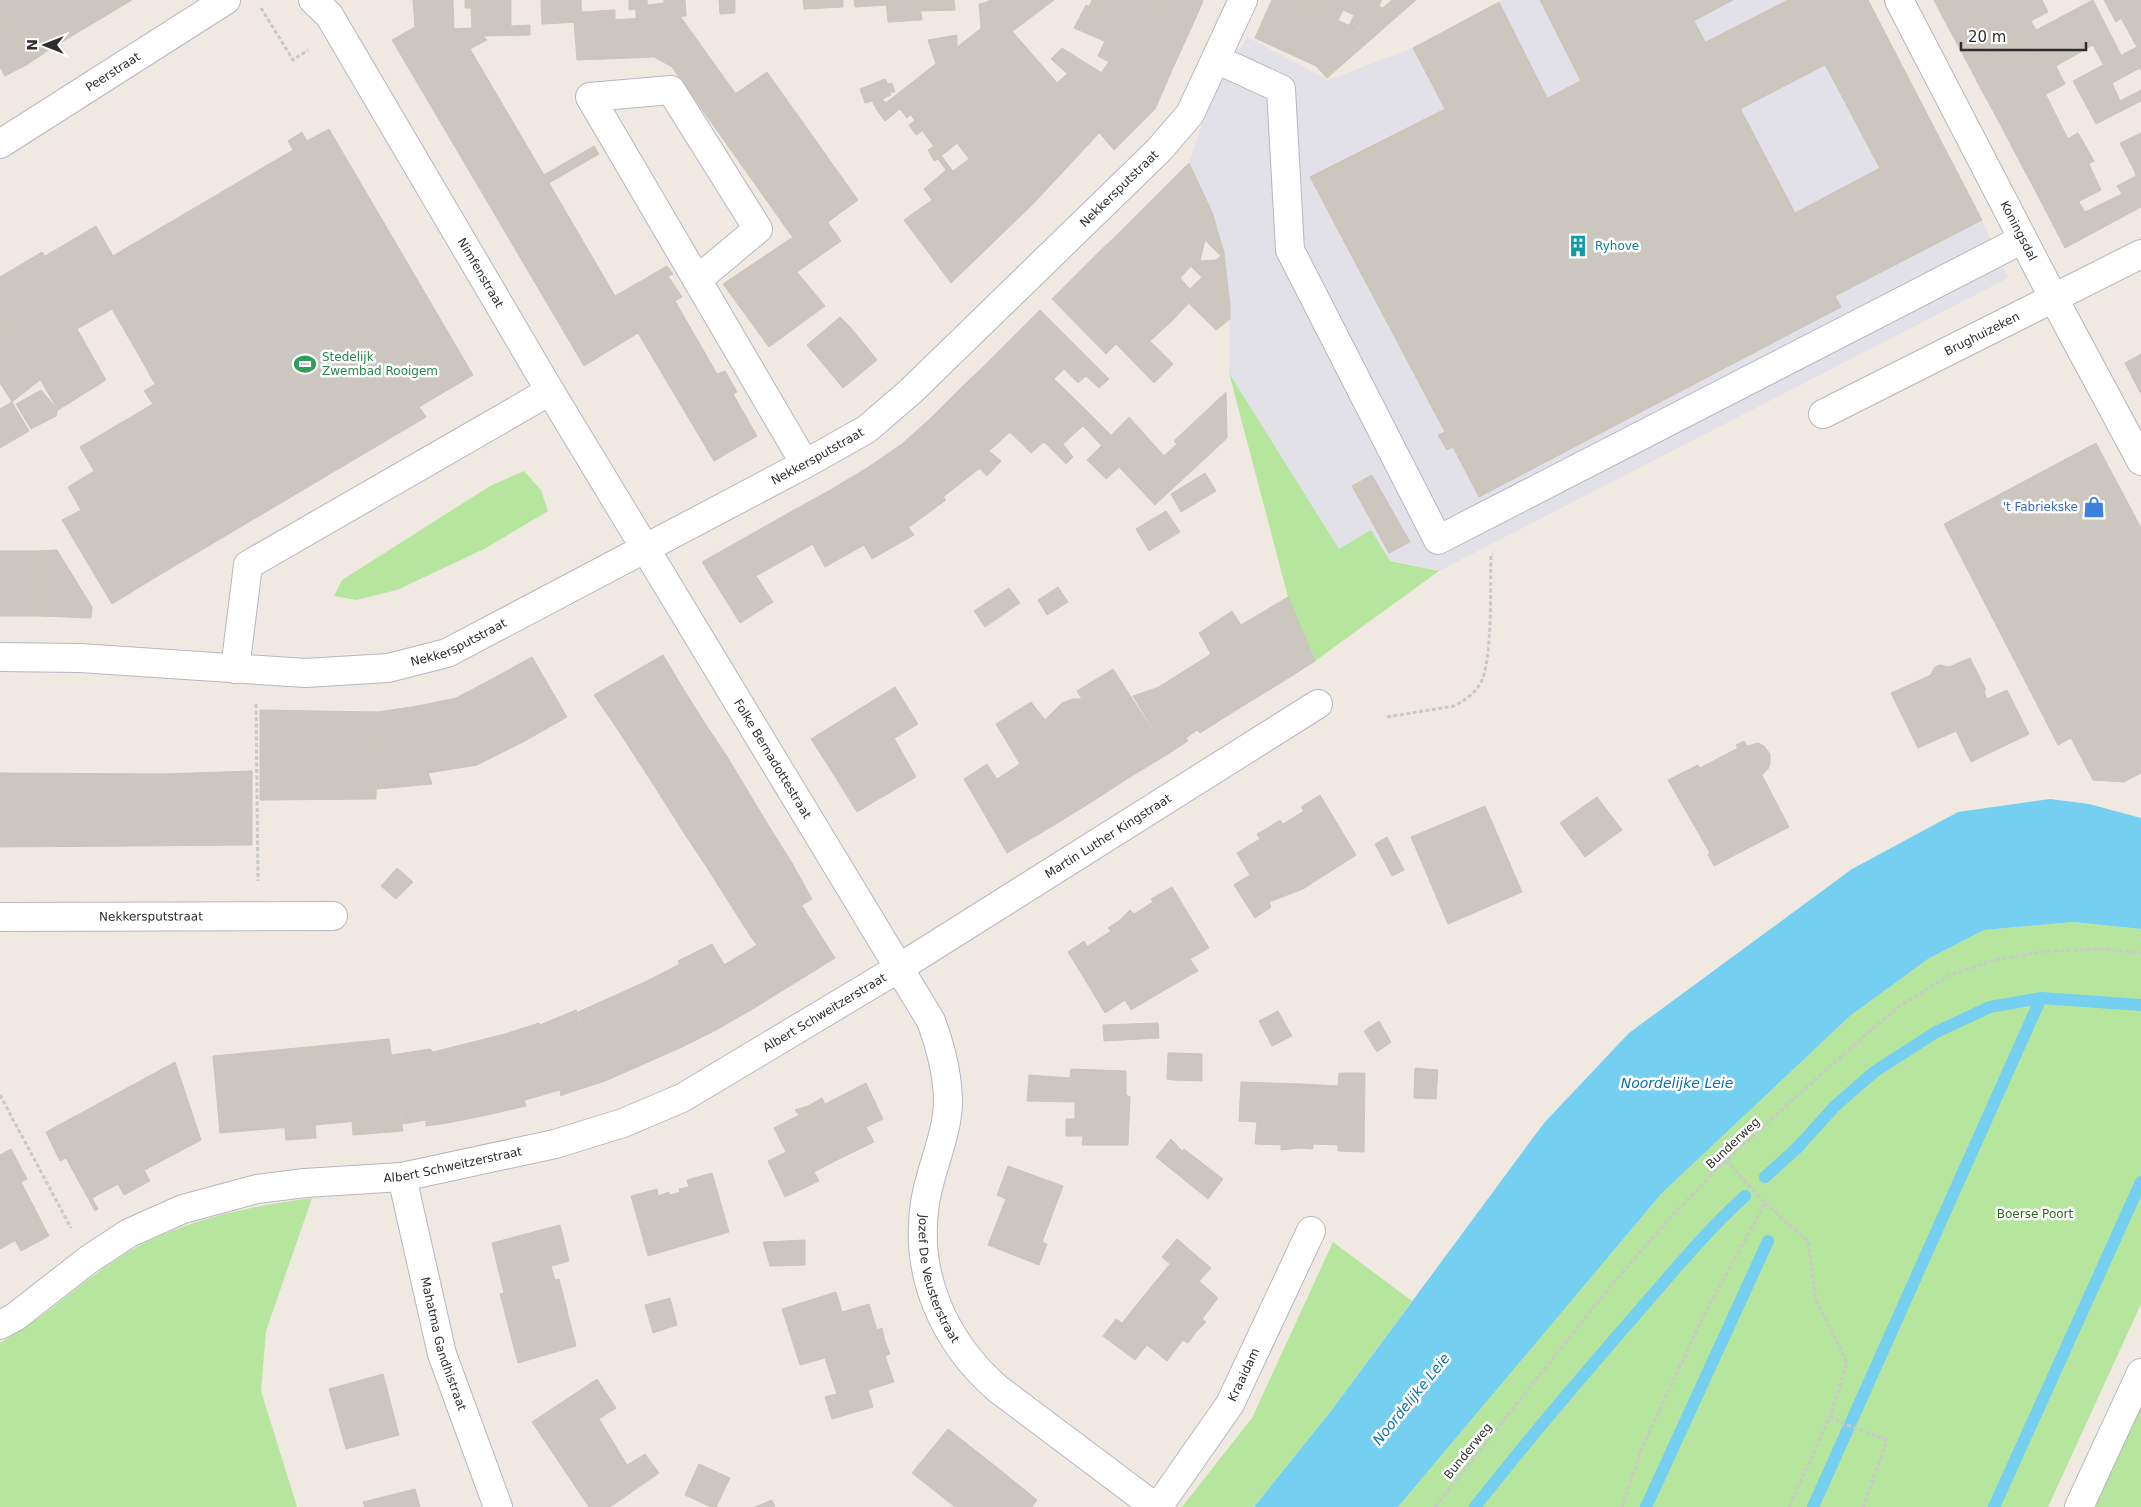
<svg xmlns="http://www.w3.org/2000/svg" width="2141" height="1507" viewBox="0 0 2141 1507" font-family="'DejaVu Sans',sans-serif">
  <rect width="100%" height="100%" fill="#efe9e1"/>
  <!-- industrial -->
  <path fill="#e3e1e8" d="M1502,0H1868L1982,220L2008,278L1439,571L1339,549L1229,373L1230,305L1224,253L1212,212L1189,163L1210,99L1247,37L1328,80L1413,48Z"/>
  <!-- green -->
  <path fill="#b6e59e" d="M1229,373L1339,549L1371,530L1390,561L1439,571L1315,661L1288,597Z
    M524,471L541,490L548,511L486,548L397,590L356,600L334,596L342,580L490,486Z
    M2073,922L2141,929V1304L2048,1507H1398L1662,1193L1850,1016L1928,959L1984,930Z
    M312,1198L266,1331L261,1391L297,1507H0V1343C49,1316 88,1274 137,1247C191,1218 252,1206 312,1198Z
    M1333,1242L1412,1301L1331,1411L1254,1507H1182L1252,1418Z
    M2141,1403V1507H2095Z"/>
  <!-- water -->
  <path fill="#75cff0" d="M2050,799L2089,804L2141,818V929L2073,922L1984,930L1928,959L1850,1016L1662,1193L1398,1507H1254L1331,1411L1544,1123L1629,1033L1852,869L1958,812Z"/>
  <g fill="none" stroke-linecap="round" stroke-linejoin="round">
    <!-- stream -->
    <path stroke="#75cff0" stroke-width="12" d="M1765,1177L1798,1147L1835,1106L1874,1072L1936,1032L1990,1007L2041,998L2141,1005
      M1475,1507C1525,1443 1578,1381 1631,1320C1668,1278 1703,1234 1745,1196
      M1646,1507L1768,1241
      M1813,1507L2041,998
      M1994,1507L2141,1182"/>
  </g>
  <!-- building -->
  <path fill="#cbc7bf" stroke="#cbc5ba" d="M0,0H20L49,50L28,64L0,16Z
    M20,0H49L70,37L49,50Z
    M49,0H78L92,24L70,37Z
    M78,0H132L92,24Z
    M413,0H453L454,29L530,25V35L483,36L487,40L470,49L544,175L594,146L599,154L549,183L615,296L667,266L673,274L668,276L682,297L675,301L717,374L725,371L737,392L733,394L757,436L714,461L638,333L584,366L392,40L415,27Z
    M465,0H485L486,27L472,28L471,8H465Z
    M485,0H511V26L486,27Z
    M541,0H581L582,22L542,24Z
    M629,0H647L648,18L636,19V9L629,10Z
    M664,0H685L686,16L648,18V5L664,3Z
    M719,0H735V13L720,14Z
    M803,0H823V8L804,9Z
    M823,0H843V7L823,8Z
    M854,0H886L887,5L855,7Z
    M886,0H919L922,20L888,22Z
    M919,0H954L955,10L920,11Z
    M990,0H1054L1013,31L987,2Z
    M1092,0H1136L1193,24L1182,48L1089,7Z
    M1136,0H1200L1203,1L1193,24Z
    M1272,0H1294L1357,29L1338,47L1265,15Z
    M1294,0H1366L1383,8L1357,29L1349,26L1354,15L1343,10L1338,20Z
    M1366,0H1382L1379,6Z
    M1392,0H1416L1327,78L1316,66Z
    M1540,0H1733L1581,81Z
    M1788,0H1791L1825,65L1740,109L1706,42Z
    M1791,0H1864L1940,148L1937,150L1966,205L1914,233Z
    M1864,0H1868L1982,220L1835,296L1826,280L1966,205L1937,150L1940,148Z
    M1934,0H1959L1939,10Z
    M1959,0H1992L2009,32L2031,21L2036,30L1969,66L1939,10Z
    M1992,0H2042L2048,12L2009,32Z
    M2093,0L2121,55L2103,64L2074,10Z
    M2104,0H2141V45L2137,47L2121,18L2116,22Z
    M987,2L998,15L981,28L979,4Z
    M1499,2L1581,165L1729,87L1795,213L1826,280L1841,307L1479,497L1453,447L1447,450L1438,435L1445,432L1310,177L1445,109L1413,48Z
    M1086,5L1182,48L1172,70L1074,28Z
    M615,10V20L582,22V12Z
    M2074,10L2093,45L2056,66L2065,84L1998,120L1981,89L2038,59L2025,36Z
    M998,15L1100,132L1033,204L976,128L941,156L896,95Z
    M1265,15L1338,47L1316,66L1255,38Z
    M0,16L28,64L5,76L0,67Z
    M680,16L821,213L791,235L672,67L654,57L577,60L574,22Z
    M1694,21L1729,87L1581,165L1546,99Z
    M957,35V46L936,64L928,40Z
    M2025,36L2038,59L1981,89L1969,66Z
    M1105,41L1172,70L1156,107L1101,73L1109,62L1098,56Z
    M2141,45V71L2131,50Z
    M1062,48L1156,107L1154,110L1132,132L1051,59Z
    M2131,50L2140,68L2112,83L2120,101L2141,90V101L2096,124L2073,81Z
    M767,72L858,200L828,222L735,94Z
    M1067,74L1132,132L1114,150L1057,83Z
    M885,79L888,84L892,83L895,92H890L891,95L882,99L886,103L877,110L872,101L865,103L860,89Z
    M896,95L911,114L907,118L900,109L885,121L877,110Z
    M2046,95L2068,139L2021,164L1998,120Z
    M915,120L922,131L916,135L909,125Z
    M976,128L1033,204L1001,235L953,171L969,159L957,143Z
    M329,129L473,375L419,407L426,417L156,577L80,447L153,404L144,391L155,384L137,352L154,341L106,260L293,150L288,141L302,132L307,141Z
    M2078,133L2094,161L2035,190L2021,164Z
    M2141,133V169L2135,172L2120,143Z
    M934,146L1001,235L976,259L924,189L946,170L938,159L934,161L928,150Z
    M1189,163L1212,212L1224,253L1220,255L1158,194Z
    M2089,164L2101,190L2049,217L2035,190Z
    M1880,168L1914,233L1826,280L1795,213Z
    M2141,169V207L2065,248L2049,217L2079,202L2085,212L2122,194L2117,186L2136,176L2135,172Z
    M1158,194L1205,240L1200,261L1216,260L1224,253L1230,305L1138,214Z
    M932,200L976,259L951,283L904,220Z
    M821,213L841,241L797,272L825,306L769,347L723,284L793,237L791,235Z
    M1138,214L1191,266L1180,278L1190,289L1202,277L1230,305V319L1216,330L1118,234Z
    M96,226L113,256L106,260L154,341L137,352L112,309L77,329L106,380L58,410L0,311V277L42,252L45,256Z
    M1118,234L1188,304L1171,322L1100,251Z
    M1100,251L1171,322L1150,341L1080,271Z
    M1080,271L1173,364L1154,383L1116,344L1106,354L1052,299Z
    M1040,310L1109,379L1099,388L1086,376L1078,383L1023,327Z
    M0,311L40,380L12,402L0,383Z
    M840,317L851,328L877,360L843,388L807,345Z
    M1023,327L1064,369L1054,379L1082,406L1073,415L1005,345Z
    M1005,345L1083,426L1063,444L985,365Z
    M2141,354V394L2125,363Z
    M985,365L1063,444L1073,457L1066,464L1044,442L1031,453L963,386Z
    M963,386L1010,432L989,451L1001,461L987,476L932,417Z
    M41,390L58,410L56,416L31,429L16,404Z
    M1226,392L1227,438L1197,466L1174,441Z
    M12,402L29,431L0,448V409Z
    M1082,406L1111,435L1102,446L1073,415Z
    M932,417L980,468L943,497L902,444Z
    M1129,417L1184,478L1155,505L1100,447Z
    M2096,443L2141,528V773L2124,782L2093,780L2071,738L2058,745L1944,524Z
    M902,444L946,500L909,527L867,468Z
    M1177,444L1197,466L1184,478L1164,456Z
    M1100,447L1119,467L1106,479L1087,460Z
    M867,468L914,535L872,559L832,489Z
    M94,471L156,577L112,604L62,520L81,510L68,487Z
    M1205,473L1216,491L1181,512L1171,494Z
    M1372,475L1410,542L1389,553L1352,486Z
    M832,489L864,545L825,567L794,510Z
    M794,510L813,544L756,576L773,602L740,623L702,562Z
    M1166,511L1180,532L1149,551L1136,529Z
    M57,550L92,607L91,618L39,616L38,551Z
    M0,551H38L39,616H0Z
    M1058,587L1068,602L1047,615L1038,600Z
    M1009,588L1020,603L985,627L974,611Z
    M1288,597L1315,661L1279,684L1241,625Z
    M1232,611L1279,684L1241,707L1199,633Z
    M1211,654L1241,707L1200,733L1197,730L1186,738L1188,741L1168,754L1133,696L1159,687Z
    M663,655L684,690L618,730L594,695Z
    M532,657L567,717L523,742L492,679Z
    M1970,658L1986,690L1984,691L1987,699L2007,690L2029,734L1971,762L1956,731L1918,748L1891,693L1931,675L1934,668L1939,665L1949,667Z
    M1113,669L1168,754L1130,777L1077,691Z
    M492,679L523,742L477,765L456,698Z
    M895,687L918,724L834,775L811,739Z
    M684,690L706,725L640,764L618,730Z
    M456,698L477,765L428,773L418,706Z
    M1073,699H1082L1130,777L1093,801L1045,720L1062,703Z
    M1031,702L1045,720L1093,801L1056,824L996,724Z
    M418,706L423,742L377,751V712Z
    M260,710L377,712L376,799L260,800Z
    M706,725L728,758L662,798L640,764Z
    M894,738L916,777L857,812L834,775Z
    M1744,741L1747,746L1758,743L1764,746L1770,754V764L1768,769L1762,775L1789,827L1714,866L1708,854L1710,853L1668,780L1698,765L1700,768L1738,748L1736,745Z
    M423,742L428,773L432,784L377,789V751Z
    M728,758L749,793L684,833L662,798Z
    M987,764L997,779L1020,764L1056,824L1007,853L964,779Z
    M252,771V845L0,847V773L163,774Z
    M749,793L770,828L706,866L684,833Z
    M1320,795L1356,855L1303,889L1266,829L1280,820L1283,824L1304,811L1301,807Z
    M1597,797L1622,830L1585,857L1560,823Z
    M1485,806L1522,892L1448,924L1411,837Z
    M770,828L792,863L728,901L706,866Z
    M1266,829L1303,889L1269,902L1271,907L1255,918L1234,885L1250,875L1237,853L1260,839L1257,834Z
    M1387,837L1404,870L1392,876L1375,844Z
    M792,863L812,899L751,937L728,901Z
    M397,868L413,882L396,899L381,886Z
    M1172,887L1209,948L1190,959L1198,971L1163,991L1119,921L1130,910L1134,914L1153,902L1151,899Z
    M802,906L835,958L751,1010L724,965L757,945L751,937Z
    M1119,921L1163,991L1131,1010L1125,1000L1105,1013L1084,978L1101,968L1088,946L1111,931L1108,928Z
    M1084,941L1101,968L1084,978L1068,952Z
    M712,944L751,1010L716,1030L678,961Z
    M680,964L716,1030L680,1048L645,982Z
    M645,982L680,1048L605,1081L578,1012Z
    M576,1010L605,1081L565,1094L540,1025Z
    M1278,1011L1292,1036L1272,1046L1259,1021Z
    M1379,1021L1391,1042L1377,1052L1364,1031Z
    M539,1023L565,1094L561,1096L560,1090L525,1100L505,1034Z
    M1158,1023L1159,1038L1104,1041L1103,1025Z
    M505,1034L526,1106L487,1115L469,1043Z
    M389,1039L403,1131L391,1132L390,1118L315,1125L308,1047Z
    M469,1043L487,1115L448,1123L433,1052Z
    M308,1047L315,1125L220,1133L213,1056Z
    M430,1049L433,1052L448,1123L426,1126V1120L403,1124L392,1055Z
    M1168,1053H1174L1173,1080L1167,1079Z
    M1174,1053L1202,1054V1081L1173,1080Z
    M175,1062L201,1140L92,1198L98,1209L95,1211L66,1158L60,1161L46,1132Z
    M1415,1068L1438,1070L1436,1099L1414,1098Z
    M1071,1069L1126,1071V1095L1130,1097L1128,1145H1082L1083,1136H1066V1119H1075V1102L1027,1101L1029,1075L1070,1078Z
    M1339,1073H1365L1364,1152L1338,1151V1145L1313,1144V1149L1299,1148L1302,1084L1338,1086Z
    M1241,1082L1302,1084L1299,1148L1281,1150V1145L1255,1144L1257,1122L1239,1121Z
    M866,1083L883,1119L866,1127L874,1142L835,1161L808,1106L822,1098L825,1104Z
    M808,1106L835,1161L814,1172L819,1181L785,1197L768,1161L786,1152L774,1128L799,1115L795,1110Z
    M390,1118L391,1132L353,1135L352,1121Z
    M315,1125L316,1138L286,1140L285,1128Z
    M1171,1139L1182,1151L1184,1149L1223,1179L1208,1199L1156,1157Z
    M11,1149L27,1179L21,1182L49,1236L47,1237L41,1226L0,1249V1155Z
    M1008,1166L1063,1186L1042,1242L1047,1244L1039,1265L988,1245L1006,1199L997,1195Z
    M144,1170L150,1181L124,1195L118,1184Z
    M712,1173L729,1232L648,1256L631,1196L657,1189L658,1196L669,1192L670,1195L680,1192L679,1189L689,1187L687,1180Z
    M560,1225L569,1261L551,1266L555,1280L504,1293L492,1243Z
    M41,1226L47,1237L21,1251L15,1240Z
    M1177,1239L1211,1268L1199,1281L1218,1298L1202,1319L1206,1322L1196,1332L1147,1292L1170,1264L1162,1257Z
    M805,1240V1265L770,1266L763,1242Z
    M559,1279L576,1346L518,1363L500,1294Z
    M836,1292L842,1312L869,1304L877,1330L882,1328L885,1341L800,1365L782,1309Z
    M1147,1292L1196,1332L1188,1343L1183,1340L1167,1361L1147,1345L1135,1360L1103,1336L1116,1319L1122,1323Z
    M670,1298L677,1325L653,1333L645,1305Z
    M885,1341L890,1354L885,1356L894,1382L868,1390L873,1407L832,1419L825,1397L837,1394L825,1358Z
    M383,1374L399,1435L346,1449L329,1389Z
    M597,1379L616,1408L599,1419L627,1465L645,1454L659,1473L610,1507H589L532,1422Z
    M948,1429L999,1469L967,1507H955L912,1473Z
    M699,1464L730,1478L716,1507H711L685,1495Z
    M999,1469L1037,1500L1032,1507H967Z
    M415,1489L420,1507H365L363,1502Z
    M772,1500L775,1507H755Z"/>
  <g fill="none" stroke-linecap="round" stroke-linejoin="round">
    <!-- minor casing -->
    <g stroke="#b4b7c1" stroke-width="30">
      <g id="minor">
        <path id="s1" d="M313,0L329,15L550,391L931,1021C941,1048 948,1074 948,1103C947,1137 930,1169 925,1203C914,1275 944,1342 998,1389L1155,1507"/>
        <path id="s2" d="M1899,0L2054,299L2141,461"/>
        <path d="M1216,59L1281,89L1290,250L1438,540L2023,239"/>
        <path id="s3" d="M0,144L226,0"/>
        <path d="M697,280L758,229L671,90L590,97L805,464"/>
        <path id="s4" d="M1823,414L2141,254"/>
        <path id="s5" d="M0,657L80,658L305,673L388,668L447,653L805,464L867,429L911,391L1159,150L1190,114L1243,0"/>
        <path d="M235,669L248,565L550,391"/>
        <path id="s6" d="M0,917L333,916"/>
        <path id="s7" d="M402,1177L442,1354L498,1507"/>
        <path id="s8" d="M0,1325L15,1317L88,1260L129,1233L183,1209L257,1189L305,1183L402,1177L555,1144L623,1123L682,1098L899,968L1318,704"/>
        <path id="s9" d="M1158,1507L1230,1404L1311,1231"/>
        <path d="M2079,1507L2141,1373"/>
      </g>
    </g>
    <!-- path -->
    <path stroke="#c9c9c9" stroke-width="3" stroke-dasharray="4 2.5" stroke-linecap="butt" d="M261,8L293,60L308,50
      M256,704L258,881
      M1387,717L1454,706C1464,701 1474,694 1480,684C1493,663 1490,584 1491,555L1493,554
      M0,1095L71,1228
      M1765,1203L1808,1241L1816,1299L1847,1363L1830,1416L1789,1507
      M1830,1416L1842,1423L1887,1440L1863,1507
      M1435,1507L1604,1294L1669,1219L1726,1160L1856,1043L1901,1005L1950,975L1994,960L2047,951L2106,949L2141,953
      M1622,1507L1642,1448L1703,1317L1765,1203L1726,1160"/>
    <!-- minor -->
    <use href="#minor" stroke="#fff" stroke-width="28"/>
  </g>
  <!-- icons -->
  <defs>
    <g id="building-bare" transform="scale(1.725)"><path d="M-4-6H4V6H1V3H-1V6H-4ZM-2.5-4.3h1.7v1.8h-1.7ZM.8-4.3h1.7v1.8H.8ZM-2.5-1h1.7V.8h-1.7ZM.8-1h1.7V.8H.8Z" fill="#0f9aa8" stroke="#fff" stroke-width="2.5" paint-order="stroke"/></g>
    <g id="stadium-bare" transform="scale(1.725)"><path d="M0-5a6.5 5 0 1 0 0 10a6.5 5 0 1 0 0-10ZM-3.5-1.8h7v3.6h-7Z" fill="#2e9e5b" stroke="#fff" stroke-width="2.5" paint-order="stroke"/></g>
    <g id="shop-bare" transform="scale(1.725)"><path d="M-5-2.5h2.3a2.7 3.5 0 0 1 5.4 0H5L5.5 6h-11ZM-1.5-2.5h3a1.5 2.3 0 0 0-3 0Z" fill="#3f7fe0" stroke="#fff" stroke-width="2.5" paint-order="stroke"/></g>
  </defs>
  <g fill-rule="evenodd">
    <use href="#building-bare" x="1578" y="246"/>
    <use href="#stadium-bare" x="305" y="364"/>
    <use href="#shop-bare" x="2094" y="507"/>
  </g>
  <g text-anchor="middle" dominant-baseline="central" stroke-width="5" stroke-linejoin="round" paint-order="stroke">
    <!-- street labels -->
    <g font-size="12" fill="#2e2e2e" stroke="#fff">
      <text stroke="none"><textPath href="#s3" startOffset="134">Peerstraat</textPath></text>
      <text stroke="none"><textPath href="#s5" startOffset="1274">Nekkersputstraat</textPath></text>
      <text stroke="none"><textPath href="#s2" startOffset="260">Koningsdal</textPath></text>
      <text stroke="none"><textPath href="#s1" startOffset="321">Nimfenstraat</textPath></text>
      <text stroke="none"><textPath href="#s4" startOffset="178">Brughuizeken</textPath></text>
      <text stroke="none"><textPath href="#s5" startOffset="869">Nekkersputstraat</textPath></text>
      <text stroke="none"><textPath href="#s5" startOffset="464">Nekkersputstraat</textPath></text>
      <text stroke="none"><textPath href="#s1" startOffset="888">Folke Bernadottestraat</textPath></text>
      <text stroke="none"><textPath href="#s8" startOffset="1232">Martin Luther Kingstraat</textPath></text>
      <text stroke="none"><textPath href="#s6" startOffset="151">Nekkersputstraat</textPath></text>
      <text stroke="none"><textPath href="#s8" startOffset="898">Albert Schweitzerstraat</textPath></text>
      <text transform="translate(1733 1143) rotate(-43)">Bunderweg</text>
      <text stroke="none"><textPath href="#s8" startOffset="492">Albert Schweitzerstraat</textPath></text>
      <text stroke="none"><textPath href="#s1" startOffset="1460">Jozef De Veusterstraat</textPath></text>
      <text stroke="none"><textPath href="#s7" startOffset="172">Mahatma Gandhistraat</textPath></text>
      <text stroke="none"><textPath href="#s9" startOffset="158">Kraaidam</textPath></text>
      <text transform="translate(1468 1451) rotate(-51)">Bunderweg</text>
    </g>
    <!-- culture labels -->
    <g font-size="12" fill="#0d838f" stroke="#fff" text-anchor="start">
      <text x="1595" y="246">Ryhove</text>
    </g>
    <!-- leisure labels -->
    <g font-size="12" fill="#27864d" stroke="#fff" text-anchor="start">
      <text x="322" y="357">Stedelijk<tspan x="322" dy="14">Zwembad Rooigem</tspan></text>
    </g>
    <!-- shop labels -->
    <g font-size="12" fill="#366cbe" stroke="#fff" text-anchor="end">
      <text x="2078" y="507">'t Fabriekske</text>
    </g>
    <!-- park labels -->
    <g font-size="12" fill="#2c6e1b" stroke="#fff">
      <text x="2035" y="1214">Boerse Poort</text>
    </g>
    <!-- water labels -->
    <g font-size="14" font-style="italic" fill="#0d6fa3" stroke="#fff">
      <text x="1677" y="1083">Noordelijke Leie</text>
      <text transform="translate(1411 1399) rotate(-51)">Noordelijke Leie</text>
    </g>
  </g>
  <!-- north arrow -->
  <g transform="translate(45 45) rotate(270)" stroke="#ffffff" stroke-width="4" paint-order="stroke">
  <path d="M0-4L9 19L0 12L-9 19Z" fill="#2e2e2e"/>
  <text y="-8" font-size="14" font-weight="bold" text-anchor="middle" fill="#2e2e2e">N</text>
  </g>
  <!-- scale -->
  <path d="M1961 42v8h125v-8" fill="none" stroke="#2e2e2e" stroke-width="2.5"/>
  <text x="1968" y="42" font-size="15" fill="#2e2e2e" stroke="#ffffff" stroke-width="4" paint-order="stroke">20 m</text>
</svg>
